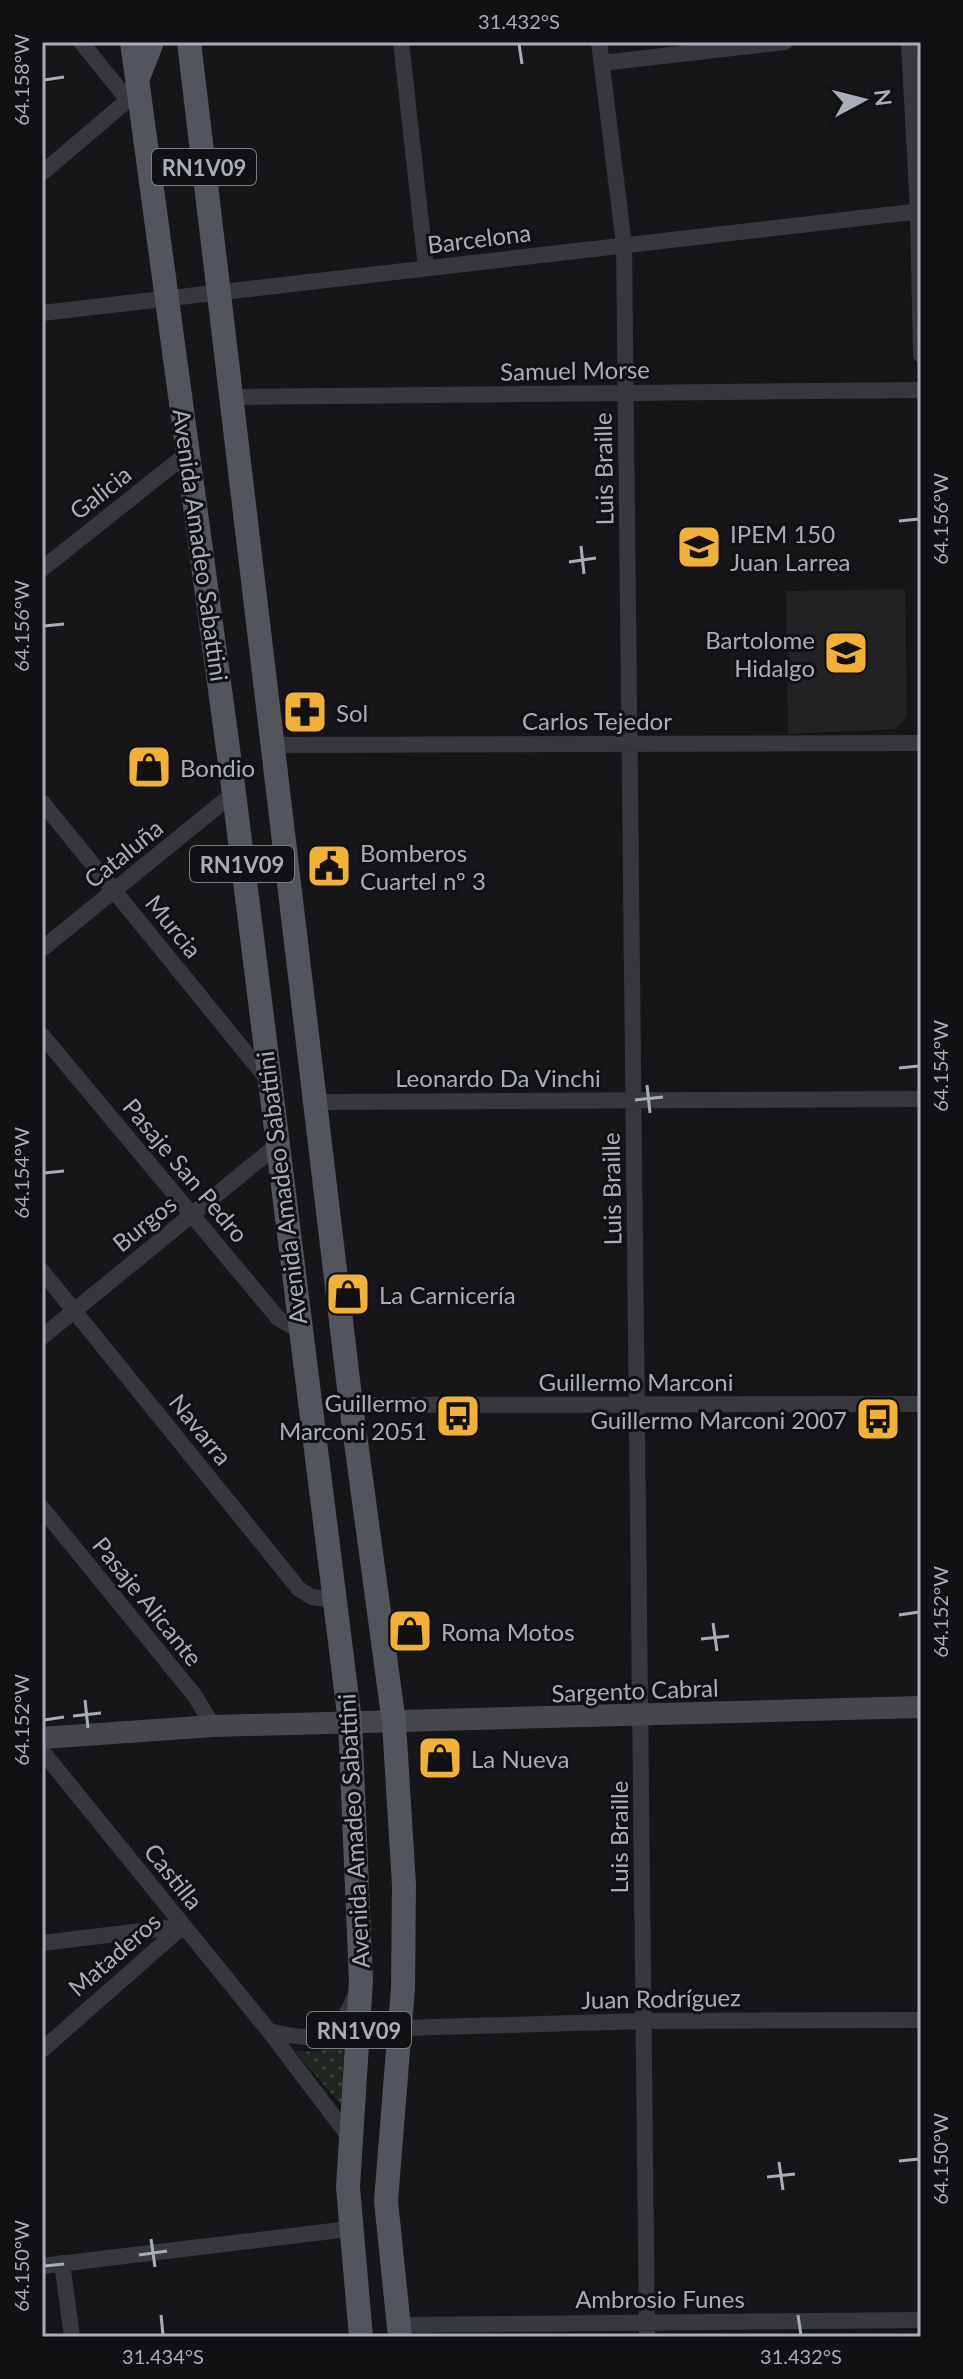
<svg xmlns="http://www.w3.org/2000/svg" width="963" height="2379" viewBox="0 0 963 2379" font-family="Lato,sans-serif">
  <defs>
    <pattern id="park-dots" width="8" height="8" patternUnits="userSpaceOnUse" patternTransform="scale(2)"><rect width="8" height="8" fill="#1e261f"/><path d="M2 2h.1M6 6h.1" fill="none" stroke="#3c433d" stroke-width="1.8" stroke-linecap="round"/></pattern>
  </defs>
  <rect width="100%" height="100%" fill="#161618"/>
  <!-- built -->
  <path fill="#222225" d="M905,589L907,716L895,729L788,734L786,591Z"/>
  <!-- park -->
  <path fill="url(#park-dots)" d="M344,2038L342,2106L295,2051L318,2052Z"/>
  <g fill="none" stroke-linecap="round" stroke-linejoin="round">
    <!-- street -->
    <path stroke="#37383d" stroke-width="16" d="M81,42L128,100H136
      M401,42L426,268
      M599,42L624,245L647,2337
      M909,42L918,211L921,355
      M602,63L785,42
      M42,173L128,100
      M42,313L921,211
      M230,397L921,390
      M42,569L188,453
      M272,745L921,743
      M42,802L268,1080
      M42,949L234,793
      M42,1035L278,1318L298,1330
      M316,1102L921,1099
      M42,1271L299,1589L312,1597L333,1600
      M42,1337L276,1146
      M351,1405L921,1404
      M42,1508L195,1696L213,1726
      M42,1751L269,2031L350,2138
      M42,1943L183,1926
      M402,2028L644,2021L921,2020
      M269,2031C311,2041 337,2043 354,1998
      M42,2050L183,1926
      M62,2263L72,2337
      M42,2266L349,2229
      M399,2325L921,2320"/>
    <!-- secondary -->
    <path stroke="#45474d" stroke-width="22" d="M42,1738L213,1726L921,1707"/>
    <!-- primary -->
    <path stroke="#53555c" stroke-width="24" d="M132,42L234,793L350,1722L361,1981L348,2187L361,2337
      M189,42L351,1405L394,1723L404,1885L403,1988L386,2201L400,2337
      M138,78L152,42"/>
  </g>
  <!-- ticks -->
  <path fill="none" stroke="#a8adb8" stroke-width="3" d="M519,44L522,64M44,80L64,77M899,521L919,519M581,546L584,574M569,562L596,558M44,626L64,624M899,1068L919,1066M647,1085L650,1113M635,1100L663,1097M44,1173L64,1171M899,1615L919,1612M713,1623L717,1651M701,1639L729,1636M85,1700L88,1728M73,1716L101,1713M44,1720L64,1717M899,2161L919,2159M779,2162L783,2190M767,2177L795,2174M151,2239L155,2267M139,2255L167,2251M44,2266L64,2264M161,2315L163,2335M798,2315L801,2335"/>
  <!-- icons -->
  <defs>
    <g id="school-square" transform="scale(2.3)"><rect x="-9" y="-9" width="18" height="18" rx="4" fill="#f2b134" stroke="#111113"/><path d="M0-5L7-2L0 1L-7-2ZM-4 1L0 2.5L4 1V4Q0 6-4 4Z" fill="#111"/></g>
    <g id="pharmacy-square" transform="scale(2.3)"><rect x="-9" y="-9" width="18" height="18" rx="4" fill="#f2b134" stroke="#111113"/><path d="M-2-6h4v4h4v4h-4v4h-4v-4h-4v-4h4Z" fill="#111"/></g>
    <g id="shop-square" transform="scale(2.3)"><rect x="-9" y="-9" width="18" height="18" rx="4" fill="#f2b134" stroke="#111113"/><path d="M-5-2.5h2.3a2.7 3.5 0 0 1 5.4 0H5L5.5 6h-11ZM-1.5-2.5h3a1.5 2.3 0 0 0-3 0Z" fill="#111"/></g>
    <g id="civic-square" transform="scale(2.3)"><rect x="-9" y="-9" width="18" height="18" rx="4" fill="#f2b134" stroke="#111113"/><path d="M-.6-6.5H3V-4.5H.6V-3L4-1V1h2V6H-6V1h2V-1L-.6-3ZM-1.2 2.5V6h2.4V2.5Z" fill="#111"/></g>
    <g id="bus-square" transform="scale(2.3)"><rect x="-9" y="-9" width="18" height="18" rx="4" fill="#f2b134" stroke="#111113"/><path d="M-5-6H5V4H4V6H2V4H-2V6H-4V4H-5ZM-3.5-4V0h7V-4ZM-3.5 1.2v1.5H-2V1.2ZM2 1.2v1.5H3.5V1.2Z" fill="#111"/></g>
  </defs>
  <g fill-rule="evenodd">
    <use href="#school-square" x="699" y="547"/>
    <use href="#school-square" x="846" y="653"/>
    <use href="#pharmacy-square" x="305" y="712"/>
    <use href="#shop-square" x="149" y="767"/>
    <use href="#civic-square" x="329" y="866"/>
    <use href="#shop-square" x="348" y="1294"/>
    <use href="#bus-square" x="458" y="1416"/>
    <use href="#bus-square" x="878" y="1419"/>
    <use href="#shop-square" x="410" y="1631"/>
    <use href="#shop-square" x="440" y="1758"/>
  </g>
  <g text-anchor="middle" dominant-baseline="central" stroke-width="6" stroke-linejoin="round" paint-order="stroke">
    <!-- shield labels -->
    <g fill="#111113" stroke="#7b7e86" stroke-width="2">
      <rect x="152" y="149" width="104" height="36" rx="6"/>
      <rect x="190" y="846" width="104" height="36" rx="6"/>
      <rect x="307" y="2012" width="104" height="36" rx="6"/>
    </g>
    <g font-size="22" font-weight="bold" fill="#a8adb8">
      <text x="204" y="167">RN1V09</text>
      <text x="242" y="864">RN1V09</text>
      <text x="359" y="2030">RN1V09</text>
    </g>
    <!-- street labels -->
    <g font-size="24" fill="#a8adb8" stroke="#111113">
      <text transform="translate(479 238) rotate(-7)">Barcelona</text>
      <text transform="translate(575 370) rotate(-1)">Samuel Morse</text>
      <text transform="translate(603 469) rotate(-91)">Luis Braille</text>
      <text transform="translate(100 492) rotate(-38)">Galicia</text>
      <text transform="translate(201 545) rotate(82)">Avenida Amadeo Sabattini</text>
      <text x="597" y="720">Carlos Tejedor</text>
      <text transform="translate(123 853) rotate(-39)">Cataluña</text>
      <text transform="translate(174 926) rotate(51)">Murcia</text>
      <text x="498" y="1077">Leonardo Da Vinchi</text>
      <text transform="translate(186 1170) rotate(50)">Pasaje San Pedro</text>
      <text transform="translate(281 1188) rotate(-97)">Avenida Amadeo Sabattini</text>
      <text transform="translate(611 1189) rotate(-91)">Luis Braille</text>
      <text transform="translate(144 1223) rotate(-39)">Burgos</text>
      <text x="636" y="1381">Guillermo Marconi</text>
      <text transform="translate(201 1429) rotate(51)">Navarra</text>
      <text transform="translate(148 1601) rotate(51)">Pasaje Alicante</text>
      <text transform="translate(635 1690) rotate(-2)">Sargento Cabral</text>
      <text transform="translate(353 1831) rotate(-93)">Avenida Amadeo Sabattini</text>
      <text transform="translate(618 1837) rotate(-90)">Luis Braille</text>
      <text transform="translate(174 1876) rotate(51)">Castilla</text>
      <text transform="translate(114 1954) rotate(-41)">Mataderos</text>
      <text transform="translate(661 1998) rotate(-1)">Juan Rodríguez</text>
      <text x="660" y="2298">Ambrosio Funes</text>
    </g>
    <!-- poi labels -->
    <g font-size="24" fill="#a8adb8" stroke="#111113" text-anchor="start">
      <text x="730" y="533">IPEM 150<tspan x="730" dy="28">Juan Larrea</tspan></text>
      <text x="815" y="639" text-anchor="end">Bartolome<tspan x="815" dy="28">Hidalgo</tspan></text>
      <text x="336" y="712">Sol</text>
      <text x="180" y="767">Bondio</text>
      <text x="360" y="852">Bomberos<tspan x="360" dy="28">Cuartel nº 3</tspan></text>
      <text x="379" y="1294">La Carnicería</text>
      <text x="427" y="1402" text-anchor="end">Guillermo<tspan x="427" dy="28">Marconi 2051</tspan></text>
      <text x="847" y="1419" text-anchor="end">Guillermo Marconi 2007</text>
      <text x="441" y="1631">Roma Motos</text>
      <text x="471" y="1758">La Nueva</text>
    </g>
  </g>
  <!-- border -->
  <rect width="963" height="2379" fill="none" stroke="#111113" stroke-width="88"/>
  <!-- north arrow -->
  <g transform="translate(863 100) rotate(83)" stroke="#111113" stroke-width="6" paint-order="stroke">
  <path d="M0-6L14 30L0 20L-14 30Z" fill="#a8adb8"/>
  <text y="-12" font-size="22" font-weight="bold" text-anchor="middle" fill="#a8adb8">N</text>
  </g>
  <rect x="44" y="44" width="875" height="2291" fill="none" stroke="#a8adb8" stroke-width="3"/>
  <g font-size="20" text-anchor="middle" fill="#a8adb8">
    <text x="519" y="29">31.432°S</text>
    <text transform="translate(22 80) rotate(-90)" y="7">64.158°W</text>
    <text transform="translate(941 519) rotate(-90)" y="7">64.156°W</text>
    <text transform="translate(22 626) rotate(-90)" y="7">64.156°W</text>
    <text transform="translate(941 1066) rotate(-90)" y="7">64.154°W</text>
    <text transform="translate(22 1173) rotate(-90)" y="7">64.154°W</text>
    <text transform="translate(941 1612) rotate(-90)" y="7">64.152°W</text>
    <text transform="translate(22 1720) rotate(-90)" y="7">64.152°W</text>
    <text transform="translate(941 2159) rotate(-90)" y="7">64.150°W</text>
    <text transform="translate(22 2266) rotate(-90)" y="7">64.150°W</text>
    <text x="163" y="2364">31.434°S</text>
    <text x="801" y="2364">31.432°S</text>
  </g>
</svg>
